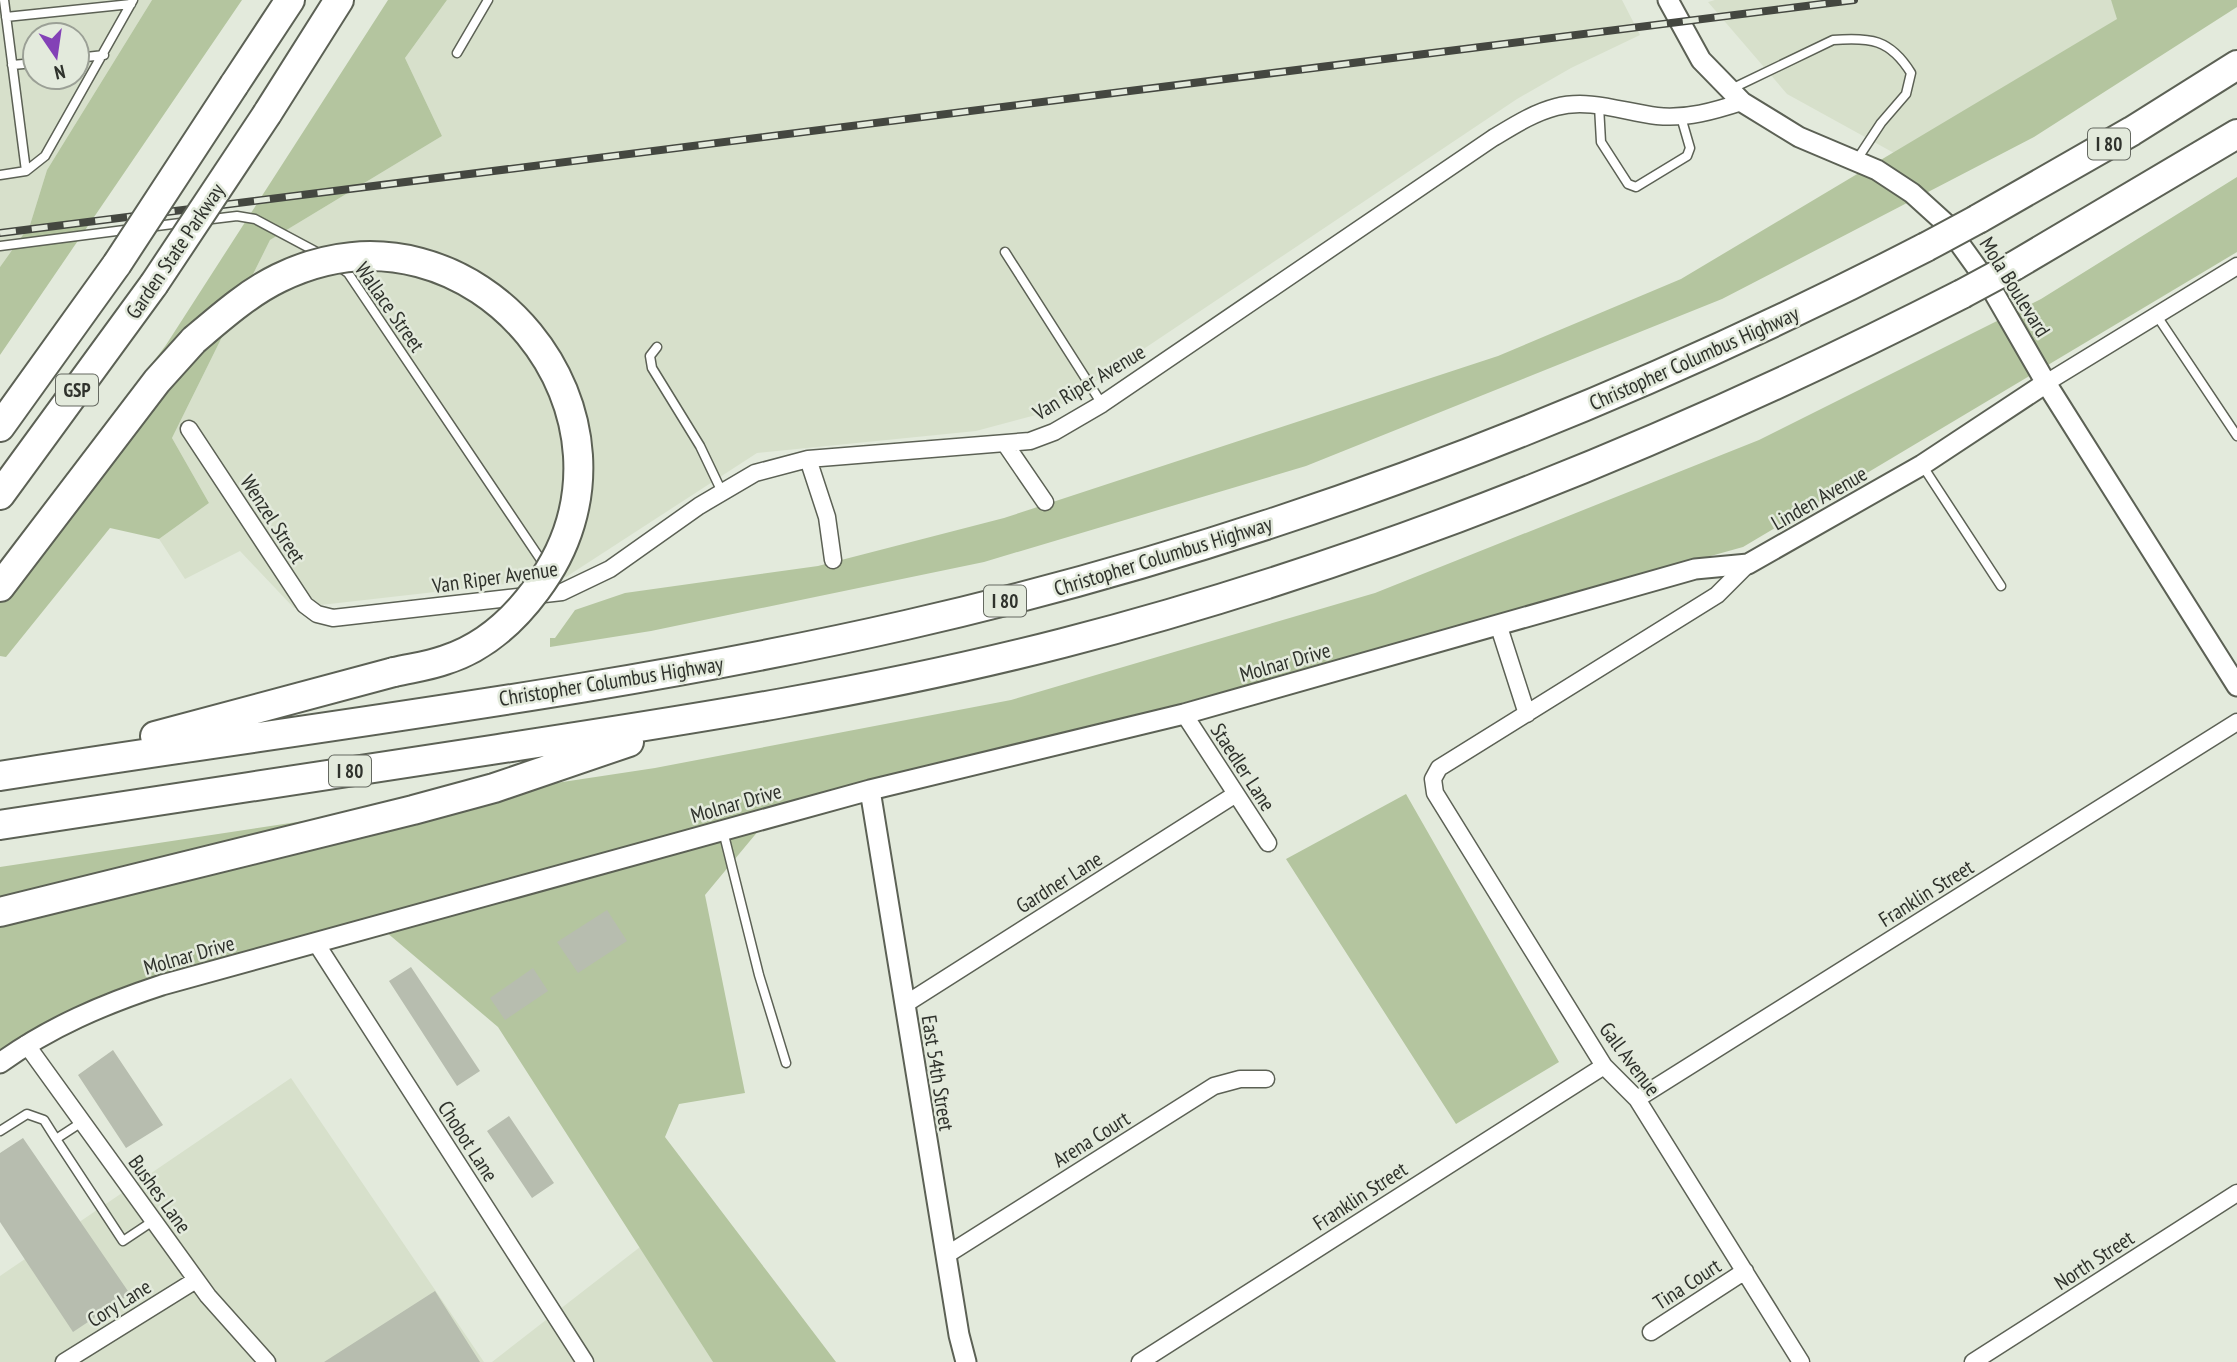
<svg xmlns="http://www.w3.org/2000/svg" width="2237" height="1362" viewBox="0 0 2237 1362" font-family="'PT Sans Narrow',sans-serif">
  <rect width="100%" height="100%" fill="#e3eadc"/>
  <!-- built -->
  <path fill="#d7e0cb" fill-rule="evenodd" d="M0,0H152L47,170L30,225L0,267ZM35,35H77V77H35Z
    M447,0H1622L1640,35L1571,68L1517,99L1051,411L976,431L757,453L566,577L294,608L240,551L185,579L159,539L209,503L172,438L270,240L442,136L405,58Z
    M1715,0H2111L2118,19L1894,153L1787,94L1708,2Z
    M291,1078L484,1362H0V1276Z
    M640,1247L713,1362H492Z"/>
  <!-- green -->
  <path fill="#b4c59f" d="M152,0H242L0,355V267L30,225L47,170Z
    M388,0H447L405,58L442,136L270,240L172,438L209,503L159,539L110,528L6,657L0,656V563L166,345Z
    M2111,0H2237V7L2034,137L1722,299L1306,466L984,562L651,631L550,647V638H555L575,610L625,593L818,566L1004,518L1498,356L1681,279L2117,19Z
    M2237,177V252L1743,547L769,818L705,895L745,1093L679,1104L665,1137L836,1362H713L498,1027L379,926L184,980L0,1067V867L655,768L1011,700L1375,593L1759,440L2041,299Z
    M1406,794L1559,1062L1456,1124L1286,859Z"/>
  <!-- building -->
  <path fill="#b7bdaf" d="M607,910L627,941L578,973L557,942Z
    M411,967L480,1071L457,1086L389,981Z
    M533,968L548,991L505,1020L490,998Z
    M113,1050L163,1125L126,1148L78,1075Z
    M509,1116L554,1183L532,1198L487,1131Z
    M23,1138L130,1294L73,1332L0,1222V1153Z
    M435,1291L480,1362H324Z"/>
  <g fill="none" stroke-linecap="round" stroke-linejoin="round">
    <!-- service casing -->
    <g stroke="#5c6155" stroke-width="11">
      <path id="service" d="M4,0L26,171
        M6,17L131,4
        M457,53L488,0
        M77,58L104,55
        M12,65L35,63
        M1729,90L1833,40C1870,37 1890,39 1911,73L1906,94L1881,123L1856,161
        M1599,106L1601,142L1628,184L1636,187L1687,156L1690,148L1681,117
        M0,175L26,171L45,156L133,0
        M204,220L237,216L255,219L328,258
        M149,227L188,222
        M0,246L132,229
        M1005,252L1102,404
        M341,268L348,273L543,563
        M2157,316L2237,436
        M657,347L650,356L652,368L700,446L722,492
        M1922,465L2001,586
        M723,831L759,975L786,1063
        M82,1122L56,1139L123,1241L153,1221
        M0,1131L27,1114L44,1120L56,1139"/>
    </g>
    <!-- minor casing -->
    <g stroke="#5c6155" stroke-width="19">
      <path id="minor" d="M2046,383L2237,266
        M189,429L305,605L317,614L333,618L562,592L610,569L699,506L755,473L808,459L1030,441L1054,432L1102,404L1493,138C1513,126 1533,113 1556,107C1589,98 1624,112 1657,116C1687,119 1714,111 1742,102
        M1006,445L1045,502
        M808,459L827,517L833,560
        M1748,564L1717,595L1439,768L1433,779L1435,793L1604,1066L1637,1099L1801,1362
        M1499,627L1527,714
        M1184,714L1268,843
        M316,943L585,1362
        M904,1005L1236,794
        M26,1044L208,1296L267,1362
        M1637,1099L2237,722
        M945,1256L1214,1086L1240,1079H1266
        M1651,1332L1745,1271
        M64,1362L196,1280
        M1140,1362L1604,1066
        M1973,1362L2237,1193"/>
    </g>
    <!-- tertiary casing -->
    <g stroke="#5c6155" stroke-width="23">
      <path id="tertiary" d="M1668,0L1701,60L1742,102L1799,137L1877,170L1912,193L1944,222L1990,286L2046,383L2237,686
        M870,790L959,1335L966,1362
        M0,1063C50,1027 104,1004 162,985L870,790L1184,714L1695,569L1748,564L1922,465L2046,383"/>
    </g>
    <!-- motorway casing -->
    <g stroke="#5c6155" stroke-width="32">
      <path id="motorway" d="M234,85L290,0
        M267,114L339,0
        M1978,219L2132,131L2237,65
        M2014,266L2237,134
        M0,427L117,264
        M0,495L154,284
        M0,587L157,381L194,340
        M155,736L394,672
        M0,776C302,728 608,693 906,625C1262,544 1602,414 1926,247
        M0,825C166,800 332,774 498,749C688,720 877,691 1063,643C1377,562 1674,441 1962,294
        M0,912L413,810L494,788L629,742"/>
    </g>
    <!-- service -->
    <use href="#service" stroke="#fff" stroke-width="8"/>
    <!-- minor -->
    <use href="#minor" stroke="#fff" stroke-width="16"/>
    <!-- tertiary -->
    <use href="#tertiary" stroke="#fff" stroke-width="19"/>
    <!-- motorway -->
    <use href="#motorway" stroke="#fff" stroke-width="28"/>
    <!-- rail casing -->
    <g stroke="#444740" stroke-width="8">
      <path id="rail" d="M0,233L1854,0"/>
    </g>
    <!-- rail -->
    <use href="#rail" stroke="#e3eadc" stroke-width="5" stroke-dasharray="16" stroke-linecap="butt"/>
    <!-- motorway-bridge casing -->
    <g stroke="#5c6155" stroke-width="32" stroke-linecap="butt">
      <path id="motorway-bridge" d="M1926,247L1978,219
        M117,264L234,85
        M154,284L267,114
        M1962,294L2014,266
        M194,340C220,318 248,293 279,278C473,183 666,418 536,590C513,621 483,648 445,660C429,666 411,668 394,672"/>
    </g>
    <!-- motorway-bridge -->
    <use href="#motorway-bridge" stroke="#fff" stroke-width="28"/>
  </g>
  <g text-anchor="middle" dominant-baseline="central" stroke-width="5" stroke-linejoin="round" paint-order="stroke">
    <!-- shield labels -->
    <g fill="#e3eadc" stroke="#656961" stroke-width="2">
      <rect x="2088" y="128.5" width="42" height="31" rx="5"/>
      <rect x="56" y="374.5" width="42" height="31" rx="5"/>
      <rect x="984" y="585.5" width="42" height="31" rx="5"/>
      <rect x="329" y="755.5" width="42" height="31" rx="5"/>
    </g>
    <g font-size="19" font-weight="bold" fill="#2f322c">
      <text x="2109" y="144">I 80</text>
      <text x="77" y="390">GSP</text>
      <text x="1005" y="601">I 80</text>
      <text x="350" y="771">I 80</text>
    </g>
    <!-- street labels -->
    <g font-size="21" fill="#2f322c" stroke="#e3eadc">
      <text transform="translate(175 251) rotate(-56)">Garden State Parkway</text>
      <text transform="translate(2015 287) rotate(58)">Mola Boulevard</text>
      <text transform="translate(390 307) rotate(55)">Wallace Street</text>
      <text transform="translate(1694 358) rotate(-24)">Christopher Columbus Highway</text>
      <text transform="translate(1089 382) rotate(-31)">Van Riper Avenue</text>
      <text transform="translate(1819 498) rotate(-30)">Linden Avenue</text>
      <text transform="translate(273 519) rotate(57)">Wenzel Street</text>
      <text transform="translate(1163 556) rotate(-17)">Christopher Columbus Highway</text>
      <text transform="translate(495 577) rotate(-8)">Van Riper Avenue</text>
      <text transform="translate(1285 662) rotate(-16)">Molnar Drive</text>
      <text transform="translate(611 681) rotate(-9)">Christopher Columbus Highway</text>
      <text transform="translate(1243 767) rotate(57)">Staedler Lane</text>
      <text transform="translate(736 803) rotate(-16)">Molnar Drive</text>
      <text transform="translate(1059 882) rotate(-32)">Gardner Lane</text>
      <text transform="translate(1926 893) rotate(-32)">Franklin Street</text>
      <text transform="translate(189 955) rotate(-16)">Molnar Drive</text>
      <text transform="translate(1630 1059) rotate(53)">Gall Avenue</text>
      <text transform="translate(938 1073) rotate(81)">East 54th Street</text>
      <text transform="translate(1091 1139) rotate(-32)">Arena Court</text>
      <text transform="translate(468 1141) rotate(57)">Chobot Lane</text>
      <text transform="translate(160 1194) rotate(54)">Bushes Lane</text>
      <text transform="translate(1360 1196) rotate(-33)">Franklin Street</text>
      <text transform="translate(2094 1260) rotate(-33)">North Street</text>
      <text transform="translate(1687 1284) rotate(-33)">Tina Court</text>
      <text transform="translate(119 1303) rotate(-32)">Cory Lane</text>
    </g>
  </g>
  <!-- north arrow -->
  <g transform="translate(56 56) rotate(167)"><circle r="33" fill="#e3eadc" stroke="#9ba096" stroke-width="2"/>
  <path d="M0-5L12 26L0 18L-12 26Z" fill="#8341b6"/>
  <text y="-10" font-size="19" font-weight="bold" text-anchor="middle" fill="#2f322c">N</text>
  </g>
</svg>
